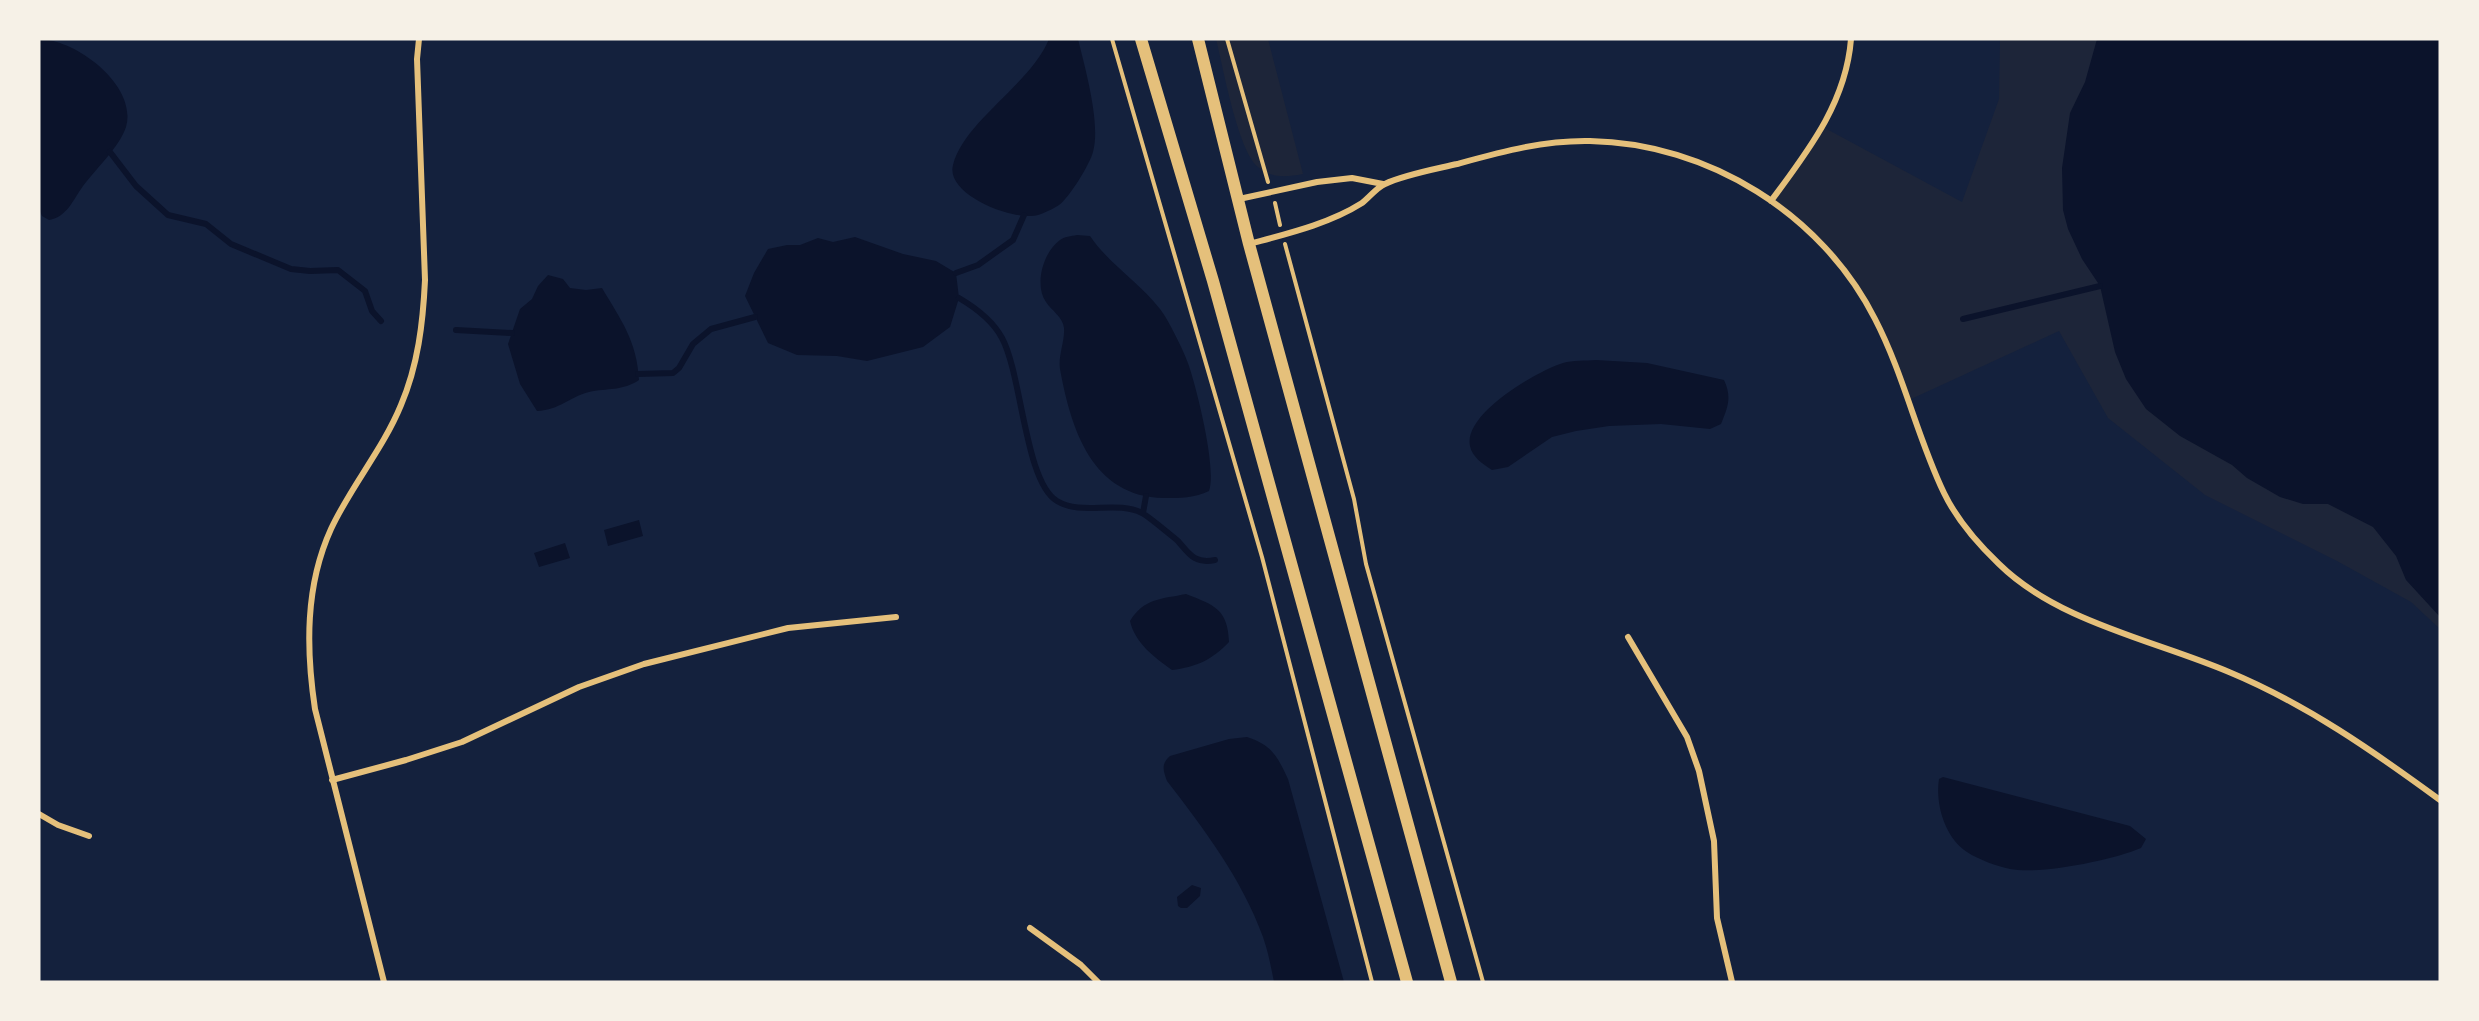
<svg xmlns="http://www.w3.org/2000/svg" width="2479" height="1021" viewBox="0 0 2479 1021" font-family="Lato,sans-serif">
  <rect width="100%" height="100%" fill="#14213d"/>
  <!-- green -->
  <path fill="#1d2539" d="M1216,39H1268L1303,174C1287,177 1272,179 1258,167C1238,151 1223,67 1216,39Z
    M2000,39H2440V629L2411,602L2337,561L2205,495L2108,418L2059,331L1909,400L1880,328L1833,254L1771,201L1823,127L1962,202L1999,99Z"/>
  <!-- water -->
  <path fill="#0b132b" d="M39,39C75,39 138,85 126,127C120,146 95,170 83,186C73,200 67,217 49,220L42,216L39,209Z
    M1049,39H1078C1085,68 1101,123 1093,152C1090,164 1069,198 1059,205C1053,209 1044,213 1038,215C1015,222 945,195 953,165C964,121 1031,84 1049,39Z
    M2097,39H2440V617L2406,580L2396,556L2373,527L2328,504H2303L2280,497L2247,478L2232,465L2180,436L2146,409L2126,379L2115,352L2100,286L2082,259L2068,229L2063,210L2062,168L2070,113L2085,82Z
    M1077,235L1090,236C1109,264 1139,282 1160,309C1168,319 1185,353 1189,366C1197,390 1217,469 1209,491C1195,498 1180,498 1164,498C1092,497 1071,429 1060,369C1058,355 1065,341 1064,328C1063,317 1051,310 1046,302C1034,285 1043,252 1060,240C1064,237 1071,236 1077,235Z
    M855,237L903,254L936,261L956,273L959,298L950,327L923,347L867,361L837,356L797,355L768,343L745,296L754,273L768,249L787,245H800L818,238L833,242Z
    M548,275L563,279L570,288L586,290L602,288C621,320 637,341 639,380C623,391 607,388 589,392C569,397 560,410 537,411L520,384L508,344L520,309L532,299L538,286Z
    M1596,360L1647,363L1724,380C1732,397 1728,407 1721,424L1710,429L1661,424L1609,426L1576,431L1552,437L1508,467L1492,470C1483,464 1472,457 1470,446C1463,414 1537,371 1563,363C1573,360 1585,361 1596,360Z
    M639,520L643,536L608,546L604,530Z
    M565,543L570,558L539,567L534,553Z
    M1186,594C1214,605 1228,609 1229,642C1212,660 1196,667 1172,670C1154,657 1135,643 1130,621C1144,598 1162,599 1186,594Z
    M1247,737C1272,745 1277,756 1288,779L1344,982H1274C1271,967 1268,951 1263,937C1242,879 1204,829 1167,781C1163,770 1161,764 1170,756L1229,739Z
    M1943,777L2130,826L2146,839L2141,848C2113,860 2040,875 2010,869C1997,866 1979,860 1967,852C1945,838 1935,804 1939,779Z
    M1192,885L1201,888L1200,896L1187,908H1181L1178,906L1177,897Z"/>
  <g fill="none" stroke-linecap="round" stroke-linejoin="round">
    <!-- stream -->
    <path stroke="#0b132b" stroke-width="6" d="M110,152L136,186L168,215L206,224L231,244L291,269L310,271L338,270L365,291L372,311L381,321
      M956,273L978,265L1013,240L1024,215
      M959,298C976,308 993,321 1002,338C1022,375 1025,482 1057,501C1082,516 1116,500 1142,513C1147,515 1173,537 1178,541C1190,555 1195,564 1215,560
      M1963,319L2100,286
      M456,330L512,333
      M638,374L673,373L679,368L693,344L711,329L755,317
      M1143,513L1146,496"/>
    <!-- path -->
    <path stroke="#e5c07b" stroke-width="4" d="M1112,39L1262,557L1372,982
      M1227,39L1268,182
      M1275,203L1280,225
      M1285,244L1354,499L1366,564L1483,982"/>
    <!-- minor -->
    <path stroke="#e5c07b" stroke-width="6" d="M1239,199L1317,182L1352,178L1383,184
      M1771,201C1808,151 1846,103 1851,39
      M1249,244C1286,234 1329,224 1362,203C1370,197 1376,188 1385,184C1403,175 1436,169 1457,164C1501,152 1544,140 1590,141C1708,143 1822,214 1875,319C1904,375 1917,437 1944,493C1957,520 1977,543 1999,564C2058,622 2154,640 2229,672C2306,704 2373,751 2440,800
      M1628,637L1687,737L1699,771L1714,841L1717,918L1732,982
      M332,780L406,760L462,742L579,687L644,664L788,628L896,617
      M39,814L58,825L89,836
      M1030,928L1081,965L1098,982
      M384,982L315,709C306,649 305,586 331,529C351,486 383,449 401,405C418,365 423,323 425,280L417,59L419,39"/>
    <!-- secondary -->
    <path stroke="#e5c07b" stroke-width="12" d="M1141,39L1213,281L1407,982
      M1198,39L1249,244L1451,982"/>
  </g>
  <!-- border -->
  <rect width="2479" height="1021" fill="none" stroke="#f6f1e7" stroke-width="81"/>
</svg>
